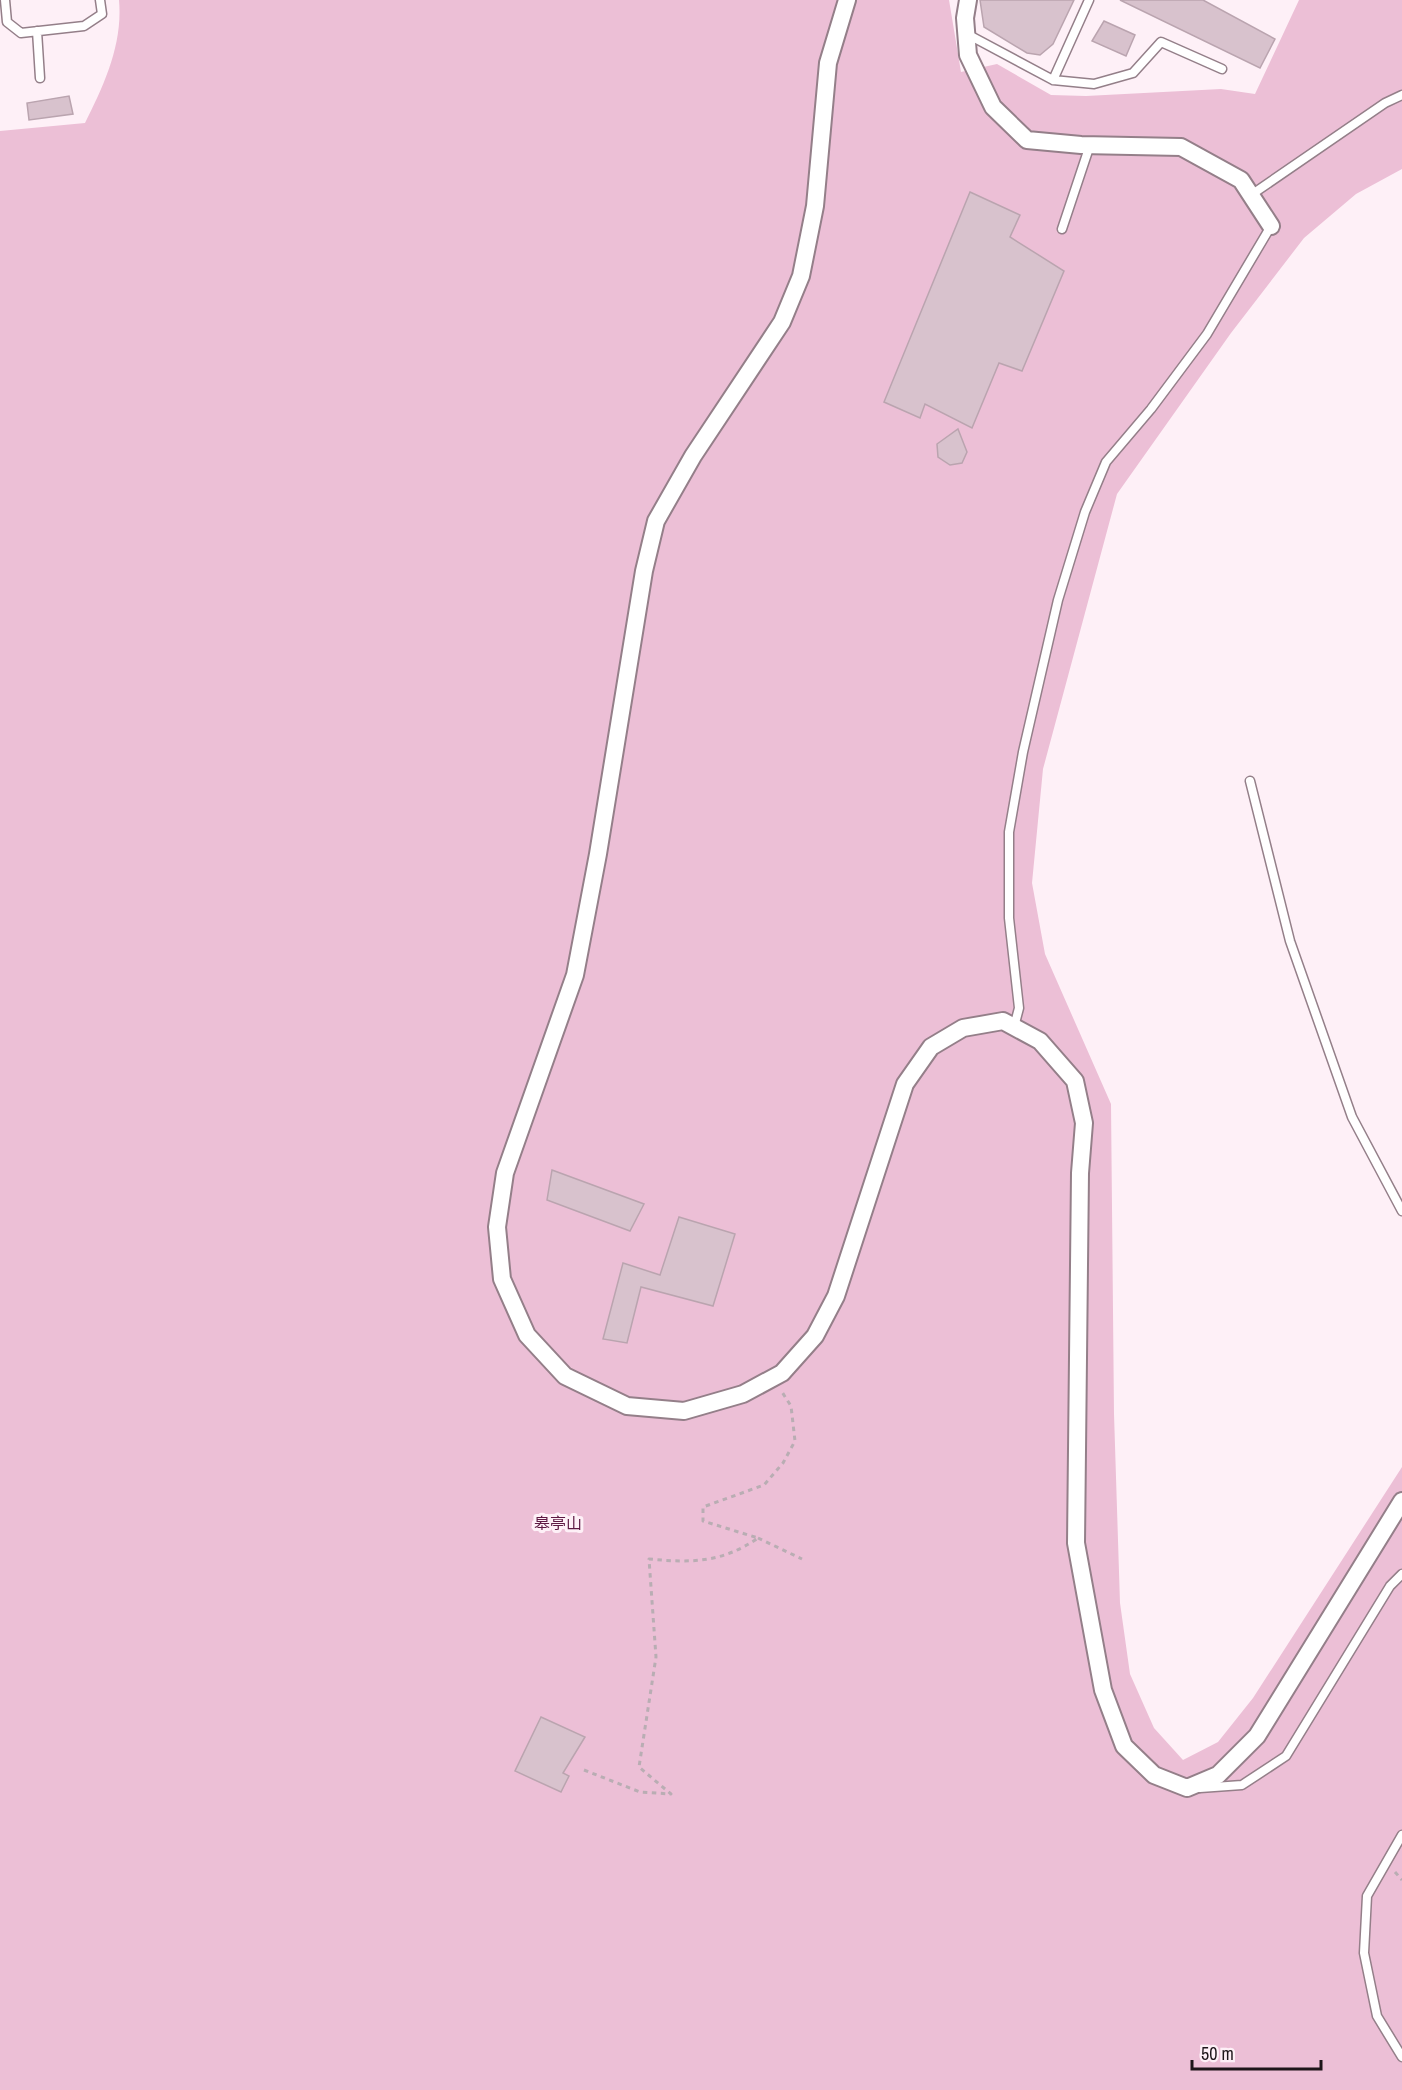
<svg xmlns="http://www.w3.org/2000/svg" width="1402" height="2090" viewBox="0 0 1402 2090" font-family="'Archivo Narrow','Noto Sans SC',sans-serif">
  <rect width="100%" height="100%" fill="#fef0f7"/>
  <!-- green -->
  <path fill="#ecbfd6" d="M119,0H949L961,72L997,64L1051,95L1086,96L1221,89L1255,94L1299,0H1402V169L1356,194L1304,238L1231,333L1117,494L1043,769L1032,883L1045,954L1111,1104L1114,1414L1120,1603L1130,1674L1154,1728L1183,1760L1218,1742L1253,1698L1402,1467V2090H0V131L85,123C104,85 123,44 119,0Z"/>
  <!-- building -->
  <path fill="#d8c2cd" stroke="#baa4af" stroke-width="1.5" d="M980,0H1074L1053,44L1040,55L1027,53L984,27Z
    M1120,0H1203L1275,39L1260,68Z
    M1104,21L1135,35L1126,56L1092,41Z
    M69,96L73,114L29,120L27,103Z
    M970,192L1020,215L1010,237L1064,271L1022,371L999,363L972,428L925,404L920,418L884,402Z
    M958,429L967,452L962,463L950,465L938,457L937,444Z
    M552,1170L644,1204L630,1231L547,1200Z
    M679,1217L735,1234L713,1306L641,1287L627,1343L603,1339L623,1263L660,1275Z
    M541,1717L585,1737L563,1773L569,1776L561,1792L515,1771Z"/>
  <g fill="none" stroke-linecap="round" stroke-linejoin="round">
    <!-- lane casing -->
    <g stroke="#947f89" stroke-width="11">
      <path id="lane" d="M5,0L7,22L21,33L84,26L102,14L100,0
        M37,31L40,78
        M967,34L1053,80L1094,84L1133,73L1161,42L1222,69
        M1053,80L1089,0
        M1251,195L1385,103L1402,95
        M1062,229L1090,145
        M1250,781L1290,941L1352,1117L1402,1211
        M1014,1027L1019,1008L1009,918V832L1023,752L1058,600L1085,512L1106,462L1151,409L1207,334L1271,226
        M1200,1788L1242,1785L1286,1756L1390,1586L1402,1574
        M1402,1835L1367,1896L1364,1953L1377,2016L1402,2057"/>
    </g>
    <!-- street casing -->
    <g stroke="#947f89" stroke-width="20">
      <path id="street" d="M847,0L828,63L815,206L801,276L782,322L693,456L656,521L644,571L598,854L575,975L505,1173L497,1227L502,1279L527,1335L565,1376L627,1406L684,1411L743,1394L782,1373L815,1336L836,1296L905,1084L931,1047L963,1028L1003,1021L1040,1041L1075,1081L1084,1123L1080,1173L1076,1543L1103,1690L1124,1746L1154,1775L1187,1788L1218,1775L1257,1736L1402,1501
        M968,0L965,18L968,55L993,107L1027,140L1081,145L1181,147L1241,180L1271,226"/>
    </g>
    <!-- path -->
    <path stroke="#b9adb3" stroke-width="3" stroke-dasharray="4.5 4.5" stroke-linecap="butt" d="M758,1538L802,1559
      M584,1770L640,1792L671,1794L639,1767L656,1657L649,1559C691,1563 722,1563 758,1538L703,1521V1507L764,1485L783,1463L795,1441L791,1406L782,1392
      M1395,1872L1402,1880"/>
    <!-- lane -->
    <use href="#lane" stroke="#fff" stroke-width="8"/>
    <!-- street -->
    <use href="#street" stroke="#fff" stroke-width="16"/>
  </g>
  <g text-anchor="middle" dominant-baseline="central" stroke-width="6" stroke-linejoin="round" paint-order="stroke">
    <!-- park labels -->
    <g font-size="16" fill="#5e1a44" stroke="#fef0f7">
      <text x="558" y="1523">皋亭山</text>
    </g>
  </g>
  <!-- scale -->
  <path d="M1192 2060v9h129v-9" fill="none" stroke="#1d1519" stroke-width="3"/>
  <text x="1201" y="2060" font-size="18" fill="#1d1519" stroke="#fef0f7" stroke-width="4.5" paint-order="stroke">50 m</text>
</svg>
